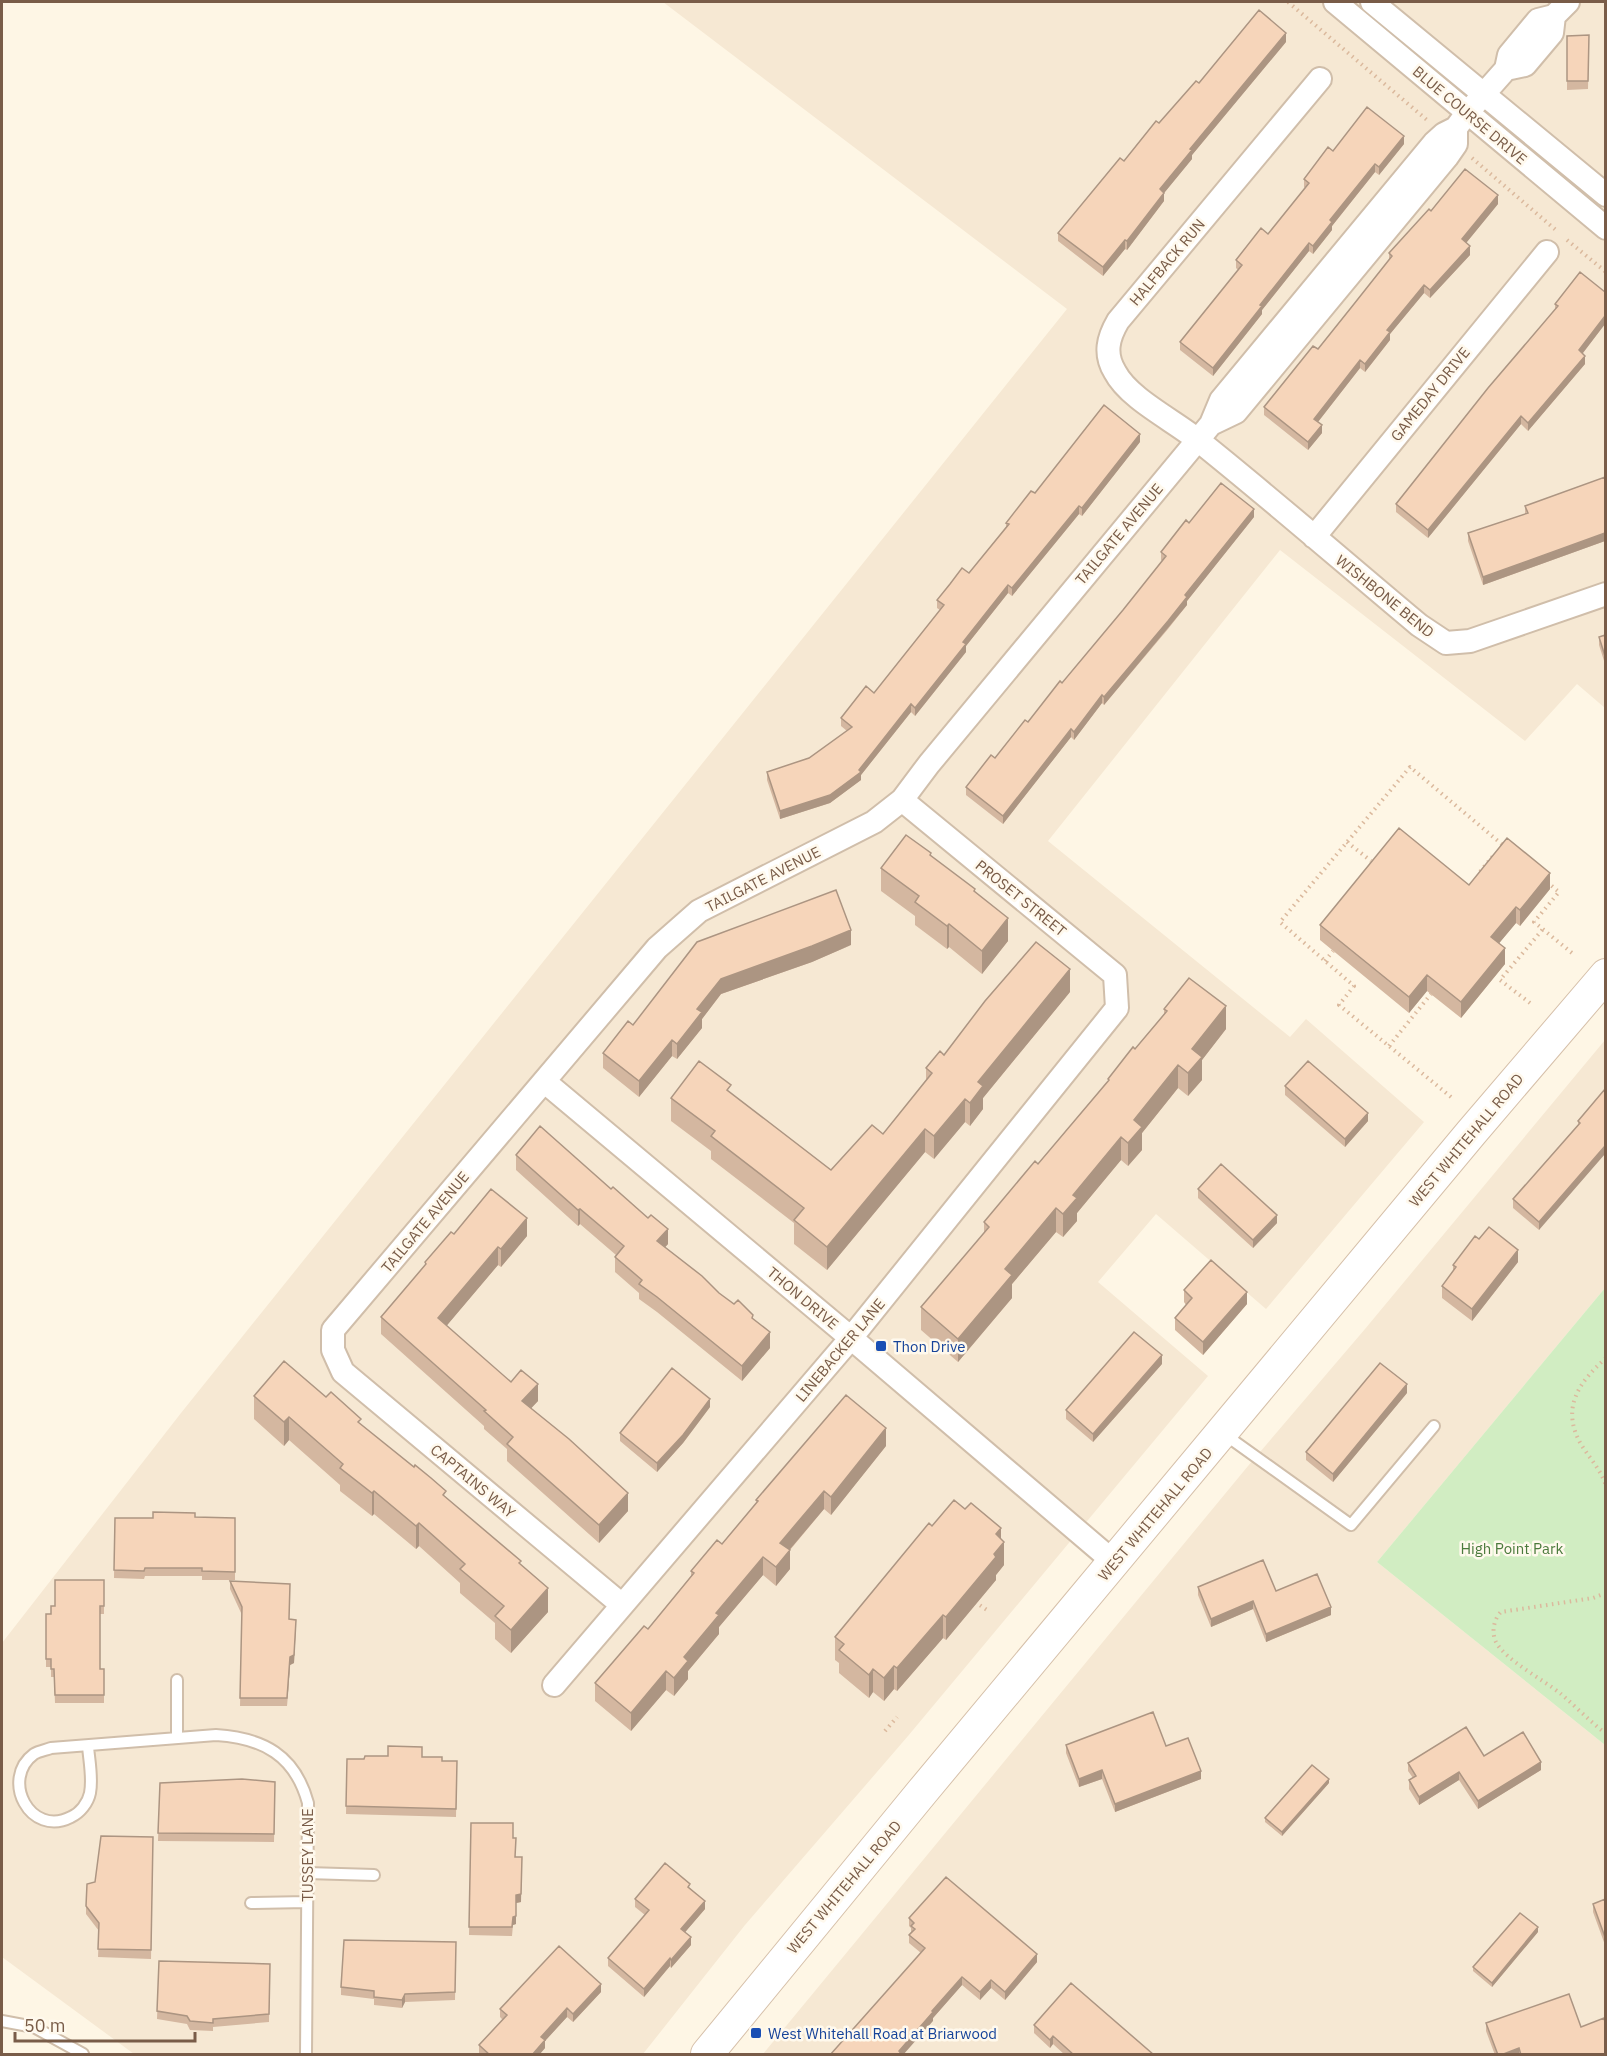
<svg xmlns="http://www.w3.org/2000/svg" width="1607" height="2056" viewBox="0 0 1607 2056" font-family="'IBM Plex Sans',sans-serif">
  <rect width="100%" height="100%" fill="#fef6e5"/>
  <!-- residential -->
  <path fill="#f6e8d3" d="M663,2H1605V708L1577,684L1525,741L1280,550L1048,841L1290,1037L1306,1019L1424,1122L1266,1309L1156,1214L1098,1282L1208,1376L908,1736L745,1925L643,2054H134L2,1957V1643L181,1413L1067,309Z
    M1605,1040V1288L1377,1562L1605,1745V2054H763L1248,1466L1365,1329Z"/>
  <!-- green -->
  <path fill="#d1edc2" d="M1605,1288V1745L1377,1562Z"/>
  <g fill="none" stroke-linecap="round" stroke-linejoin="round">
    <!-- service casing -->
    <g stroke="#d0beaa" stroke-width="14">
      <path id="service" d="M1224,1434L1351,1525L1434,1426
        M177,1680V1738
        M88,1746C89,1760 93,1778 90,1793C88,1803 80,1813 71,1817C30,1838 0,1779 34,1754C39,1751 46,1750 51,1748L216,1735C263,1738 295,1755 308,1803L306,2054
        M307,1873L374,1875
        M251,1903L307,1902
        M2,2021L34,2027L83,2054"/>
    </g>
    <!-- minor casing -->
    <g stroke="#d0beaa" stroke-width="26">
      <path id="minor" d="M1335,2L1606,228
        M1372,2L1606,195
        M1506,69L1525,65L1552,33L1554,16
        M1320,79L1118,321C1108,338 1104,354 1115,372C1129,399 1175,421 1199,441C1274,501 1346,564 1419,625L1446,643L1470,641L1606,594
        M1211,424L1236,412L1447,157L1456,144V128
        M1314,537L1547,252
        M545,1082L851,1338L1115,1563
        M622,1605L343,1372L333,1350V1330L657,948L699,911L874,822L902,800L929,764L1211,424L1221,400L1434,143L1444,134L1456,128L1467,113L1506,69L1509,55L1538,20L1554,16L1568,2
        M554,1685L851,1338L1117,1008L1115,975L902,800"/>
    </g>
    <!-- secondary casing -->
    <g stroke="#d6c0aa" stroke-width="34">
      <path id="secondary" d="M707,2054L922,1792L1471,1133L1606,975"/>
    </g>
    <!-- path -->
    <path stroke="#dbb99d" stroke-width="4" stroke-dasharray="1.5 4.5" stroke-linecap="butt" d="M1288,2L1427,120
      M1472,158L1557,231
      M1567,240L1606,272
      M1347,842L1371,861
      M1480,876L1478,874L1494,855
      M1547,882L1559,892L1534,922L1572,953
      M1325,961L1333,951
      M1530,1003L1500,980L1543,929
      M1389,1046L1431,994
      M1451,1097L1339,1005L1354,986L1280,922L1410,767L1504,846
      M1606,1358C1578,1383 1560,1409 1582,1446C1591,1460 1601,1470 1606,1486
      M1606,1593L1593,1598L1501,1612C1494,1619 1491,1632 1496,1642C1505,1660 1544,1680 1561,1694C1576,1707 1590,1721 1606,1734
      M975,1602L987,1610
      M885,1731L897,1717"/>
    <!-- service -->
    <use href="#service" stroke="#fff" stroke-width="10"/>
    <!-- minor -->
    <use href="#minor" stroke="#fff" stroke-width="22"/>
    <!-- secondary -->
    <use href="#secondary" stroke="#fff" stroke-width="32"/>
  </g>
  <!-- wall -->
  <path fill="#d4b7a0" d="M1589,35L1588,89L1567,90V36Z
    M1286,42L1192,155V159L1164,193V201L1127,250L1125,249L1103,276L1058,241V233L1124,161L1199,83Z
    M1404,144L1379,175L1375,172L1332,226V230L1313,254L1309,251L1262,310V314L1213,376L1180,350V342L1238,270L1236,268V260L1268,234L1305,188L1304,187V179L1333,151Z
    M1498,204L1466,243L1470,255L1430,298L1424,293L1390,334V340L1365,372L1360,368L1318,422L1322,433L1308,450L1264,415V407L1318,349L1389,261V253L1431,211Z
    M1555,304L1605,324L1583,353L1585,364L1528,431L1521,424L1428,538L1396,512V504L1555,310Z
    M1140,442L1082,516L1079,514L1012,596L1008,593L966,646V652L915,716L911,712L861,775V780L830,803L780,819L767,780V772L809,758L847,731L841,726V718L874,693L940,610L937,608V600L969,573L1006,527V523L1035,493Z
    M1605,477V541L1483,585L1468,541V533L1525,514V506Z
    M1254,517L1187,601V605L1168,629L1104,705L1102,703L1074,740L1071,737L1003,824L966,795V787L995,758L1062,683L1123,610L1162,561L1161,560V552L1189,523Z
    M1605,635V664L1599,645V637Z
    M931,856L975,892L1008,941L982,974L949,947L947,949L915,925V916L881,891V868Z
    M1469,885L1550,889L1520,926L1516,923L1499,943L1505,964L1461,1018L1427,991L1409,1013L1320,940V925Z
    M851,945L812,962L721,994L702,1019V1028L677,1059L672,1056L639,1097L603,1068V1053L633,1025Z
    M1070,992L983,1098V1109L970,1126L965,1122L934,1159L925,1152L827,1270L794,1244V1223L711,1159V1151L671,1121V1098L731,1093L831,1170L883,1134L926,1080V1068L944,1055Z
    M1164,1009L1226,1029L1202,1060V1080L1188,1096L1178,1088L1142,1133V1150L1128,1166L1121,1160L1077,1213V1221L1063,1237L1056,1232L1012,1284V1298L958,1362L921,1330V1307L984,1234V1222L1038,1164L1108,1081V1079L1135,1049L1164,1014Z
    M1285,1086L1368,1121L1345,1147L1285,1095Z
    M1605,1089L1539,1230L1513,1208V1199L1578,1125V1121Z
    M516,1155L668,1244L665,1247L719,1293L753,1319L770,1348L742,1381L657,1312L639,1299V1293L615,1272V1257L616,1255L580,1224L578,1226L516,1170Z
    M1198,1189L1277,1223L1253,1248L1198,1198Z
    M454,1234L527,1236L501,1267L498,1265L446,1326L511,1382L538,1401L531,1408L628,1511L599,1543L507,1461V1449L484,1429V1426L381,1334V1317L425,1265V1262Z
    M1479,1239L1518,1262L1472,1321L1442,1298V1286L1453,1271V1265Z
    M1184,1290L1247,1304L1203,1355L1175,1330V1318L1186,1305L1184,1302Z
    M1162,1364L1093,1442L1066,1419V1410Z
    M1407,1393L1333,1482L1306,1460V1452Z
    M254,1396L326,1397L361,1425L446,1497L521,1565L548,1612L511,1653L495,1639V1623L460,1593V1583L419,1546L416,1549L374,1514L372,1516L340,1491V1485L289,1440L284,1446L254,1419Z
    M710,1407L683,1443L657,1472L620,1441V1433Z
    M886,1446L831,1515L824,1509L790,1550V1569L776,1586L763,1575L719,1627V1634L688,1671V1679L674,1696L666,1690L631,1731L595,1701V1683L648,1629L691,1576V1571L722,1544L756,1503V1500Z
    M115,1518H235V1580H202V1576H145L144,1579L114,1578Z
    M932,1526L1001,1539L1004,1565L996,1575V1580L946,1640L943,1638L897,1691L894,1689L884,1701L873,1692L869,1698L839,1673V1663L835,1660V1637Z
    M104,1580V1614H100V1669H104V1703H55L54,1677H51V1667H46V1614H51L55,1606Z
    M230,1581L289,1619L296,1628L294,1663L290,1665L287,1706H240L242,1615L230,1589Z
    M1198,1587L1276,1591L1331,1615L1266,1642L1253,1609L1211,1627L1198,1595Z
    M1066,1745L1166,1746L1201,1779L1115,1812L1102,1779L1079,1787L1066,1753Z
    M1484,1756L1541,1770L1478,1809L1459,1780L1419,1805L1409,1789V1780L1413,1778L1408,1771V1763Z
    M422,1757L442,1761H457L456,1817L346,1814L347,1759H364Z
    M275,1782L274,1842L158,1841L160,1783Z
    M1329,1783L1282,1836L1265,1822V1818Z
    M471,1823L513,1838L521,1902L516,1903V1924L513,1925L512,1936L469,1935Z
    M153,1837L151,1959L98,1957L99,1931L86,1914V1906L95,1882Z
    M690,1888L705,1909L685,1932L691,1945L671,1968L670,1966L644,1997L608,1966V1958L645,1915L635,1907V1899Z
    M1605,1899V1945L1593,1912V1904Z
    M909,1918L1037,1962L1005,2000L991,1988L980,2000L962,1985L933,2018V2021L921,1953L909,1943V1935L911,1932V1928L909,1926Z
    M1538,1932L1492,1987L1473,1971V1967Z
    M456,1942L455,2000L405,2002L402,2008L374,2005V1999L341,1995V1987Z
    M159,1961L270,1964L269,2022L213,2027V2031L190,2030L187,2024L157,2019Z
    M601,1992L573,2022L567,2017L545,2041V2048L539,2055H481L479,2053V2045L503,2020L500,2017V2009Z
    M1486,2023L1581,2027L1605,2055H1495L1486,2031Z
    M1034,2025L1154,2055H1065L1053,2044L1050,2048L1034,2033Z"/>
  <!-- shaded-wall -->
  <path fill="#ac9582" d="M1286,33V42L1192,155V159L1160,198V189L1190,149Z
    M1404,136V144L1379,175V167Z
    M1375,164V172L1332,226V230L1313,254V246L1330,220Z
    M1164,193V201L1127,250V241Z
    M1498,195V204L1462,248V239Z
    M1125,240V249L1103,276V267Z
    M1309,243V251L1262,310V314L1213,376V368L1260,305Z
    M1470,246V255L1430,298V290Z
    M1424,285V293L1390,334V340L1365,372V364L1387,330Z
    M1605,316V324L1579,358V350Z
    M1585,356V364L1528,431V423Z
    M1360,360V368L1314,427V419Z
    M1521,416V424L1428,538V530Z
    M1322,425V433L1308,450V442Z
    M1140,434V442L1082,516V508Z
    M1079,506V514L1012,596V588Z
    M1254,509V517L1187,601V605L1104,705V697Z
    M1605,533V541L1483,585V577Z
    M1008,585V593L966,646V652L915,716V708L963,642Z
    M1102,695V703L1074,740V732Z
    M911,704V712L861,775V780L830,803L780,819V811L859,770Z
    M1071,729V737L1003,824V816Z
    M1550,873V889L1520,926V910Z
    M1516,907V923L1491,953V937Z
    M1008,918V941L982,974V951Z
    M949,924V947L947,949V926Z
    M851,930V945L812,962L721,994L702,1019V1028L677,1059V1044L697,1009L721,979Z
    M1505,948V964L1461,1018V1002Z
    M1070,969V992L983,1098V1109L970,1126V1103L978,1082Z
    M1427,975V991L1409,1013V997Z
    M1226,1006V1029L1202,1060V1080L1188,1096V1073L1192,1049Z
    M672,1040V1056L639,1097V1081Z
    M1178,1065V1088L1142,1133V1150L1128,1166V1143L1134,1120Z
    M965,1099V1122L934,1159V1136Z
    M1368,1113V1121L1345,1147V1139Z
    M925,1129V1152L827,1270V1247Z
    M1121,1137V1160L1077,1213V1221L1063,1237V1214L1073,1195Z
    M1605,1146V1154L1539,1230V1222Z
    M1056,1208V1232L1012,1284V1298L958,1362V1339L1005,1269Z
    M580,1209V1224L578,1226V1210Z
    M1277,1215V1223L1253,1248V1240Z
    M527,1218V1236L501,1267V1249Z
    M668,1229V1244L657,1256V1241Z
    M498,1247V1265L438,1336V1318Z
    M1518,1250V1262L1472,1321V1309Z
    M1247,1292V1304L1203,1355V1342Z
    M770,1332V1348L742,1381V1366Z
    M1162,1355V1364L1093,1442V1434Z
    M538,1384V1401L522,1418V1401Z
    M1407,1384V1393L1333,1482V1474Z
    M710,1399V1407L683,1443L657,1472V1463Z
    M289,1417V1440L284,1446V1422Z
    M886,1428V1446L831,1515V1497Z
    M374,1491V1514L372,1516V1493Z
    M824,1491V1509L780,1561V1543Z
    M628,1493V1511L599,1543V1525Z
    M419,1523V1546L416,1549V1526Z
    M1001,1528V1546L1004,1542V1565L996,1575V1580L946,1640V1617L996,1534Z
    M790,1550V1569L776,1586V1567Z
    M763,1557V1575L719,1627V1634L688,1671V1679L674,1696V1678L684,1657L716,1613Z
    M548,1588V1612L511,1653V1630Z
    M1253,1601V1609L1211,1627V1619Z
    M1331,1607V1615L1266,1642V1634Z
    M943,1615V1638L897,1691V1668Z
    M296,1620L294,1663L290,1665L287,1706L290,1657Z
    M894,1666V1689L884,1701V1678Z
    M873,1669V1692L869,1698V1675Z
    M666,1671V1690L631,1731V1713Z
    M1541,1762V1770L1478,1809V1801Z
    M1102,1770V1779L1079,1787V1779Z
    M1201,1771V1779L1115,1812V1804Z
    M1459,1772V1780L1419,1805V1797Z
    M1329,1779V1783L1282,1836V1832Z
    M522,1857L521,1902L516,1903V1895Z
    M705,1901V1909L681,1937V1929Z
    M516,1916V1924L513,1925V1917Z
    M1538,1927V1932L1492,1987V1983Z
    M691,1937V1945L671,1968V1960Z
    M1037,1954V1962L1005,2000V1992Z
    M670,1958V1966L644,1997V1989Z
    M962,1977V1985L933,2018V2021L903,2055H899V2051L932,2011Z
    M991,1980V1988L980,2000V1992Z
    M601,1984V1992L573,2022V2014Z
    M405,1994V2002L402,2008V2000Z
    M567,2008V2017L545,2041V2048L539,2055H532L541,2037Z
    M1053,2036V2044L1050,2048V2040Z
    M1519,2048V2055H1501Z"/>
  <!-- building -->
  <path fill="#f6d5ba" stroke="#ac9582" stroke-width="1.5" d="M1259,10L1286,33L1190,149L1192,150L1160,189L1164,193L1127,241L1125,240L1103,267L1058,233L1120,158L1124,161L1156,121L1159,123L1196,81L1199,83Z
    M1589,35L1588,81H1567V36Z
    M1367,107L1404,136L1379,167L1375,164L1330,220L1332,222L1313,246L1309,243L1260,305L1262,306L1213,368L1180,342L1242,265L1236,260L1261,228L1268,234L1309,183L1304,179L1328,147L1333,151Z
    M1465,169L1498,195L1462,239L1470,246L1430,290L1424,285L1387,330L1390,332L1365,364L1360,360L1314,419L1322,425L1308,442L1264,407L1313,346L1318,349L1354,304L1392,256L1389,253L1429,209L1431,211Z
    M1580,272L1605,292V316L1579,350L1585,356L1528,423L1521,416L1428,530L1396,504L1488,388L1558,306L1555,304Z
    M1104,405L1140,434L1082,508L1079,506L1012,588L1008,585L963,642L966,644L915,708L911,704L859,770L861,772L830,795L780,811L767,772L809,758L852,727L841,718L866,686L874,693L944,605L937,600L950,584L962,568L969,573L1009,524L1006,523L1031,491L1035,493Z
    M1605,477V533L1483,577L1468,533L1528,513L1525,506Z
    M1221,483L1254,509L1185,595L1187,597L1168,621L1104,697L1102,695L1074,732L1071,729L1003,816L966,787L991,755L995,758L1025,720L1028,722L1060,681L1062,683L1123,610L1166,556L1161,552L1186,520L1189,523Z
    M1605,635V656L1599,637Z
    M1399,828L1469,885L1507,838L1550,873L1520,910L1516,907L1491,937L1505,948L1461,1002L1427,975L1409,997L1320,925Z
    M906,835L931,853L930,855L975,889L974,891L1008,918L982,951L949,924L947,926L915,902L919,896L881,868Z
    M836,890L851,930L812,946L721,979L697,1009L702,1012L677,1044L672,1040L639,1081L603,1053L628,1021L633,1025L697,942Z
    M1036,942L1070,969L978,1082L983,1086L970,1103L965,1099L934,1136L925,1129L827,1247L794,1220L804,1208L711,1136L715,1131L671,1098L699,1061L731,1085L727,1090L831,1170L872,1125L883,1134L932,1073L926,1068L940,1051L944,1055L985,1001Z
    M1189,978L1226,1006L1192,1049L1202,1057L1188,1073L1178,1065L1134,1120L1142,1127L1128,1143L1121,1137L1073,1195L1077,1198L1063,1214L1056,1208L1005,1269L1012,1275L958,1339L921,1307L989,1227L984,1222L1035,1161L1038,1164L1109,1080L1108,1079L1133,1047L1135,1049L1167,1011L1164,1009Z
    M1308,1061L1368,1113L1345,1139L1285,1086Z
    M1605,1089V1146L1539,1222L1513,1199L1580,1123L1578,1121Z
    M540,1126L611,1189L613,1187L648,1218L651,1215L668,1229L657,1241L702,1276L719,1293L734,1304L738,1300L753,1315L752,1318L770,1332L742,1366L657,1297L639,1284L642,1280L615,1257L624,1246L580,1209L578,1210L516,1155Z
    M1221,1164L1277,1215L1253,1240L1198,1189Z
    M491,1189L527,1218L501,1249L498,1247L438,1318L511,1382L521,1370L538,1384L522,1401L569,1439L628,1493L599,1525L507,1444L513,1437L484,1411L486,1410L381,1317L426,1264L425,1262L451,1232L454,1234Z
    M1489,1227L1518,1250L1472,1309L1442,1286L1456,1267L1453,1265L1475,1236L1479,1239Z
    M1211,1260L1247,1292L1203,1342L1175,1318L1192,1298L1184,1290Z
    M1134,1332L1162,1355L1093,1434L1066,1410Z
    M284,1361L326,1397L331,1392L361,1419L358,1422L414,1467L415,1465L431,1478L446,1491L443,1495L521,1561L519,1563L548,1588L511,1630L495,1616L504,1606L460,1569L465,1564L419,1523L416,1526L374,1491L372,1493L340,1468L343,1464L289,1417L284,1422L254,1396Z
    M1380,1363L1407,1384L1333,1474L1306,1452Z
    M672,1368L710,1399L683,1435L657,1463L620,1433Z
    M846,1395L886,1428L831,1497L824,1491L780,1543L790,1550L776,1567L763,1557L716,1613L719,1615L684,1657L688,1661L674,1678L666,1671L631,1713L595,1683L644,1626L648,1629L694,1573L691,1571L717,1540L722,1544L758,1501L756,1500Z
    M954,1500L965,1509L971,1503L1001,1528L996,1534L1004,1542L994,1554L996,1557L946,1617L943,1615L897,1668L894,1666L884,1678L873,1669L869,1675L839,1650L844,1644L835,1637L929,1523L932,1526Z
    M153,1512L195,1513V1517L235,1518V1572L202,1571V1568H145L144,1571L114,1570L115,1518H153Z
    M1263,1560L1276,1591L1317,1574L1331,1607L1266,1634L1253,1601L1211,1619L1198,1587Z
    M55,1580H104V1606H100V1669H104V1695H55L54,1669H51V1659H46V1614H51V1606H55Z
    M230,1581L290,1584L289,1619L296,1620L294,1655L290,1657L287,1698H240L242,1607Z
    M1153,1712L1166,1746L1188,1738L1201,1771L1115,1804L1102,1770L1079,1779L1066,1745Z
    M1466,1727L1484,1756L1523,1732L1541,1762L1478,1801L1459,1772L1419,1797L1409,1780L1416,1776L1408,1763Z
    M388,1746L422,1747V1757H442V1761H457L456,1809L346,1806L347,1759H364L365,1756H388Z
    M1312,1765L1329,1779L1282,1832L1265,1818Z
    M242,1779L275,1782L274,1834L158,1833L160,1783Z
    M471,1823H513V1838H516L515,1857H522L521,1894L516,1895V1916L513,1917L512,1927H469Z
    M101,1836L153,1837L151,1950L98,1949L99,1923L86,1906L87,1884L95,1882Z
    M665,1863L690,1884L688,1887L705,1901L681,1929L691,1937L671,1960L670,1958L644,1989L608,1958L649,1910L635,1899Z
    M946,1877L1037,1954L1005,1992L991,1980L980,1992L962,1977L932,2011L933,2012L899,2051L902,2055H830L925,1948L909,1935L915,1929L911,1926L914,1923L909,1918Z
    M1605,1899V1937L1593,1904Z
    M1520,1913L1538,1927L1492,1983L1473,1967Z
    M344,1940L456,1942L455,1992L405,1994L402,2000L374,1997V1991L341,1987Z
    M559,1946L601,1984L573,2014L567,2008L541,2037L545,2040L532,2055H490L479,2045L507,2015L500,2009Z
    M159,1961L270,1964L269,2014L213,2019V2023L190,2021L187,2016L157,2011Z
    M1071,1983L1154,2055H1074L1053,2036L1050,2040L1034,2025Z
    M1569,1994L1581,2027L1604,2018L1605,2022V2055H1521L1519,2048L1501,2055H1498L1486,2023Z"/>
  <!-- markers -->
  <g fill="#1a4fb4" stroke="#fff9ed" stroke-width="2">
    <rect x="875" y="1340" width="12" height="12" rx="3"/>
    <rect x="750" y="2027" width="12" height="12" rx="3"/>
  </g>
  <g text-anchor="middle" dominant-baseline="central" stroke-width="5" stroke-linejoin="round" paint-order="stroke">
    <!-- street labels -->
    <g font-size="15" fill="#795c48" stroke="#fff9ed">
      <text transform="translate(1470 115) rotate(40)">BLUE COURSE DRIVE</text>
      <text transform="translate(1167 262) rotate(-50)">HALFBACK RUN</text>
      <text transform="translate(1430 394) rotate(-51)">GAMEDAY DRIVE</text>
      <text transform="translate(1119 534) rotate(-50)">TAILGATE AVENUE</text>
      <text transform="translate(1385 596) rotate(39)">WISHBONE BEND</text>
      <text transform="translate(763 879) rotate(-27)">TAILGATE AVENUE</text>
      <text transform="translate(1021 898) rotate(39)">PROSET STREET</text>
      <text transform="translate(1466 1140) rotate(-50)">WEST WHITEHALL ROAD</text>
      <text transform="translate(425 1222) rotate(-50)">TAILGATE AVENUE</text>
      <text transform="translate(803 1298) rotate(40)">THON DRIVE</text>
      <text transform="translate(840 1350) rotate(-50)">LINEBACKER LANE</text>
      <text transform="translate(473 1481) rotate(40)">CAPTAINS WAY</text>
      <text transform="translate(1155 1514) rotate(-50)">WEST WHITEHALL ROAD</text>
      <text transform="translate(307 1855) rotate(-90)">TUSSEY LANE</text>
      <text transform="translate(844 1887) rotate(-50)">WEST WHITEHALL ROAD</text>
    </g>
    <!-- transit labels -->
    <g font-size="15" fill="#164399" stroke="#fff9ed" text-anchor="start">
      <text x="893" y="1346">Thon Drive</text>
      <text x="768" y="2033">West Whitehall Road at Briarwood</text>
    </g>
    <!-- park labels -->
    <g font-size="15" fill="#4b7a3c" stroke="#fff9ed">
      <text x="1512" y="1548">High Point Park</text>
    </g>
  </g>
  <!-- border -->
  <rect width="1607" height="2056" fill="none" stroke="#795c48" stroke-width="6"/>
  <!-- scale -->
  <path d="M15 2032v9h180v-9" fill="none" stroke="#795c48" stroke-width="3"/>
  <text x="24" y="2032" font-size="18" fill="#795c48" stroke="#fff9ed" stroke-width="4.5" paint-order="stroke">50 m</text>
</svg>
